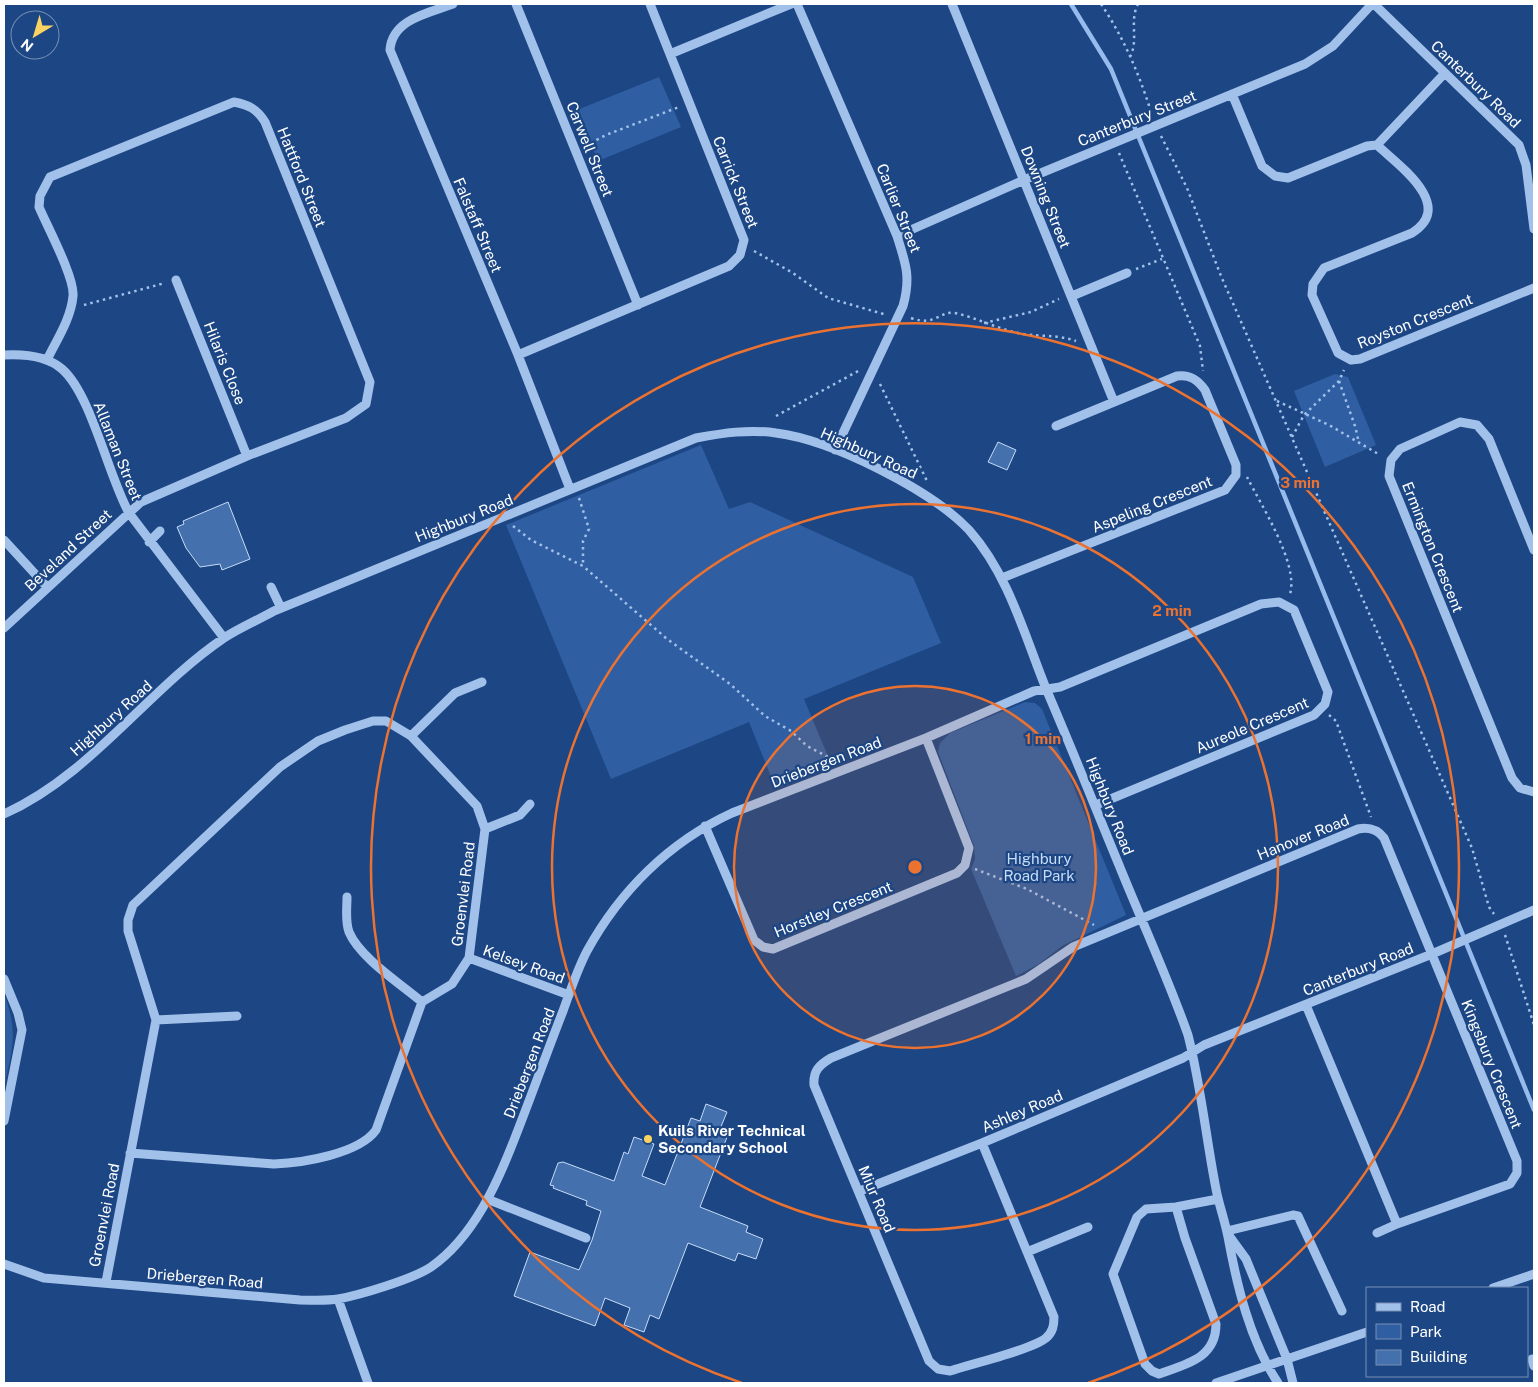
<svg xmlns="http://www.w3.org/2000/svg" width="1538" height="1387" viewBox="0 0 1538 1387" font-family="'Public Sans',sans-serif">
  <rect width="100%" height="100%" fill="#1c4684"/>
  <!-- green -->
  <path fill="#2f5fa2" d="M659,77L681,127L598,161L577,110Z
    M1335,374L1348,377L1376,445L1325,467L1294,391Z
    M701,445L729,509L750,502L913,577L941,643L804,699L832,766L776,789L749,722L611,779L506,525Z
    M1025,702L1035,703L1042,709L1126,915L1062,946L1039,964L1016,976L971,869L975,859L974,846L938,752L940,743L950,733Z
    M4,994C19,1032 12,1050 4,1088Z"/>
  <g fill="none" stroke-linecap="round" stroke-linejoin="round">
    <!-- stream -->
    <path stroke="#96bbec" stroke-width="4.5" d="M1071,4L1111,69L1534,1110"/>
  </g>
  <!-- building -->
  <path fill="#4470ad" stroke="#c7dcf8" d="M998,442L1016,450L1007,470L988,462Z
    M228,502L250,559L222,570L220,564L200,567L186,548L177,527L184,524L183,521Z
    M706,1104L727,1112L720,1129L729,1132L700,1207L748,1226L746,1232L763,1239L756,1259L738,1253L735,1261L688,1243L659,1319L650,1315L644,1332L624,1325L630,1308L605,1298L595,1326L514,1296L530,1252L579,1270L592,1240L601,1211L586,1205L587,1201L553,1188L554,1186L550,1185L558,1163L563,1162L614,1181L624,1152L628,1154L634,1137L654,1144L642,1176L665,1185L691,1118L700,1121Z"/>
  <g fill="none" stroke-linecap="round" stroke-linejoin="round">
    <!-- path -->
    <path stroke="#a2c1ea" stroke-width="2.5" stroke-dasharray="2.5 4" stroke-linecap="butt" d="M1101,4C1124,38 1140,76 1152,115
      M1130,57C1139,40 1129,21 1138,4
      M1161,136L1187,188L1221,276L1472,848L1489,907L1494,914
      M585,146L606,135L679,107
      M1119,153L1200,346L1203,371
      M754,251L793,273L828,298L887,315
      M1136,269L1162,259
      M84,305L165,283
      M911,318C936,327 940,310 955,313C978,318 999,330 1023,334C1043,337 1055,334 1076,341
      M984,323L1031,312L1059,299
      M1339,381L1355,426L1359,443
      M880,384L928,483
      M1277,401L1329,425L1380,455
      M776,416L860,370
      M1292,437L1304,415L1339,381L1344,370
      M1247,477C1261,505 1299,564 1290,594
      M579,498L589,529L583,541V566
      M513,526L531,540L583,566L667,639L730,684L765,716L791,731L807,746L830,758L832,762
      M1329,715L1336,721L1371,817
      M975,869L1027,889L1094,925
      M1505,935L1534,1025"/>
    <!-- minor -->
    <path stroke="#a2c1ea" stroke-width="9" d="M453,4C429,13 392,19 390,50L518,355L570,489
      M516,4L638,305
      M797,4L897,236C906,264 911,278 903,306L835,450
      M952,4L1114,402
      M1374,4L1519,145L1526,165L1534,229
      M670,54L791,4
      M1232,94L1262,166L1275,176L1288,178L1367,146L1377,145L1445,73
      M1377,145C1398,165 1456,205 1412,233L1324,268L1313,284L1312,295L1338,353L1351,360L1360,359L1534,288
      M897,236L1024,180L1305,64L1333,46L1372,4
      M176,280L247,456
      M1072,296L1127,273
      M4,355C23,354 47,356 62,369C91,394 108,475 129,513L224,638
      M518,355L729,266L740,255L744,240L650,4
      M4,540L47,587
      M149,542L160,531
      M1534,550L1489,439L1477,425L1460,422L1400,449L1391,460L1389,476L1512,778L1520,788L1534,792
      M1002,578L1225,490L1236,475V465L1205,390C1198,380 1190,374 1177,376L1056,426
      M271,587L281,608
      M4,628L141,502L247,456L346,418L366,404L370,382L265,122C257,109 249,105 234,102L50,177L40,196L39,207C47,226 75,278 73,296C71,319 56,341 47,360
      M411,736L455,693L482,682
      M4,814C91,775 146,691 224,638C239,628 258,620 274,611L696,438C723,433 749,429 776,433C832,440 931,490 969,530C1009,575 1025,637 1047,691C1072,749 1095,807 1119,865C1142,922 1168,978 1188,1035C1201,1086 1206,1138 1216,1189C1219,1205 1225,1221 1228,1237C1237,1286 1250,1341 1278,1383
      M705,826L754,940L763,947L773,949L957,873L965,865L969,848L926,738
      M485,829L520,815L530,804
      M347,897C347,909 345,921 349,932C360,958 401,984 422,1002
      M469,958L569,995
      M4,979L18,1013L22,1030L4,1121
      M156,1020L237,1016
      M982,1143L1054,1317C1054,1325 1053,1332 1046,1338C1031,1350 971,1364 950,1371L938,1369L929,1361L814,1085C813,1071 819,1065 831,1058L1026,979L1073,947L1358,829C1369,827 1377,829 1384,838L1517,1161V1173L1510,1184L1397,1224L1306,1005
      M860,1191L982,1143L1183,1058L1204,1045L1432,954L1534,910
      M487,1199L586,1238
      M1176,1207L1185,1238L1216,1324C1216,1358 1187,1364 1159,1374L1152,1371L1145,1364L1113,1274L1137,1217L1146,1209L1176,1207L1218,1199
      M1227,1231L1293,1215L1298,1216L1342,1311
      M1377,1233L1397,1224
      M1230,1237L1246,1259L1287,1359L1293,1383
      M1027,1252L1088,1227
      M4,1264L44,1278L300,1300C313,1300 326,1301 338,1299C360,1295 413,1279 431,1267C474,1237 498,1182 516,1135C532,1094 547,1052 563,1011C570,992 577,970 587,951C620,891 669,842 732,813L926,738L1034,691L1060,687L1261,604L1279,602L1294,610L1328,692L1325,704L1314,715L1096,805
      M106,1282L156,1020L128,931V920L133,905L280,767L318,741L345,730L373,721H386L411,736L477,806L485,829L469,958L452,984L422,1002L376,1130C359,1154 302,1163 274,1164L130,1153
      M1493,1288L1534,1274
      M338,1299L368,1383
      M1532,1359L1534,1366
      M1216,1383L1367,1332"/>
  </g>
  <!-- distance rings -->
  <circle cx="915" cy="867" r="181" fill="#eb7230" fill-opacity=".12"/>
  <g fill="none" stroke="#eb7230" stroke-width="2.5">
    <circle cx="915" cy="867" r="181"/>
    <circle cx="915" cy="867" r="363"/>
    <path d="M742 1383A544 544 0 1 1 1088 1383"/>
  </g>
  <!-- markers -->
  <circle fill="#fbd360" stroke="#1c4684" stroke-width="2" cx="648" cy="1139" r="5"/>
  <g text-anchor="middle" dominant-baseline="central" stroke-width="4.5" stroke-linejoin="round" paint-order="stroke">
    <!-- street labels -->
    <g font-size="15" fill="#fff" stroke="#1c4684">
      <text transform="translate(1476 84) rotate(44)">Canterbury Road</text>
      <text transform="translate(1137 118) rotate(-22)">Canterbury Street</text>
      <text transform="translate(590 149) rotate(68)">Carwell Street</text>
      <text transform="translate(302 177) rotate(68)">Hattford Street</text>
      <text transform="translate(736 182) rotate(68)">Carrick Street</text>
      <text transform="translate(1046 197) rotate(68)">Downing Street</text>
      <text transform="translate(899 208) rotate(68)">Carlier Street</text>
      <text transform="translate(478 225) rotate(67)">Falstaff Street</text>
      <text transform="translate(1415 321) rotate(-22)">Royston Crescent</text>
      <text transform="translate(225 363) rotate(68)">Hilaris Close</text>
      <text transform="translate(118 451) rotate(68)">Allaman Street</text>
      <text transform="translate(869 453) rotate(24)">Highbury Road</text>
      <text transform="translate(1152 504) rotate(-22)">Aspeling Crescent</text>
      <text transform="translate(464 518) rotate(-22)">Highbury Road</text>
      <text transform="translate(1433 547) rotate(68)">Ermington Crescent</text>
      <text transform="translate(68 550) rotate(-43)">Beveland Street</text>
      <text transform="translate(111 718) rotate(-42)">Highbury Road</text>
      <text transform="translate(1252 725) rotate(-23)">Aureole Crescent</text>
      <text transform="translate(826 762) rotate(-21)">Driebergen Road</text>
      <text transform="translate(1110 806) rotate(68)">Highbury Road</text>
      <text transform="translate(1303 837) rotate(-22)">Hanover Road</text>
      <text transform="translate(463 894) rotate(-83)">Groenvlei Road</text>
      <text transform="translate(833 909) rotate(-22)">Horstley Crescent</text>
      <text transform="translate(524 964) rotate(20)">Kelsey Road</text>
      <text transform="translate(1358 969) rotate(-22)">Canterbury Road</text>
      <text transform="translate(529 1063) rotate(-69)">Driebergen Road</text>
      <text transform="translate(1492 1064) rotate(68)">Kingsbury Crescent</text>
      <text transform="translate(1022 1111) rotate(-23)">Ashley Road</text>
      <text transform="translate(877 1199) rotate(67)">Miur Road</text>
      <text transform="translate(104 1215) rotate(-79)">Groenvlei Road</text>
      <text transform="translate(205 1278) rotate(5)">Driebergen Road</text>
    </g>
    <!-- park labels -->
    <g font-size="15" fill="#c7dcf8" stroke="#1c4684">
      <text x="1039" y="858">Highbury<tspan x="1039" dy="17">Road Park</tspan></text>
    </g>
    <!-- poi labels -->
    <g font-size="15" font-weight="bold" fill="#fff" stroke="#1c4684" text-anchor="start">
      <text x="658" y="1130">Kuils River Technical<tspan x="658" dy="17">Secondary School</tspan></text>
    </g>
  </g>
  <circle cx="915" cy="867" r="8" fill="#eb7230" stroke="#1c4684" stroke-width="2.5"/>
  <g font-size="15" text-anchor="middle" font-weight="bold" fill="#eb7230" stroke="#1c4684" stroke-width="4.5" stroke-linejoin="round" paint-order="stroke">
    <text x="1300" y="488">3 min</text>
    <text x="1172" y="616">2 min</text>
    <text x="1043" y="744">1 min</text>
  </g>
  <!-- border -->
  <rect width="1538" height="1387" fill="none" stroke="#ffffff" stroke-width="10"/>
  <!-- legend -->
  <rect x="1366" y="1287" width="162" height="90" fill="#1c4684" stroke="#7790b5"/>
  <rect x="1376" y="1303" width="25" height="8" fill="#a2c1ea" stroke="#7790b5"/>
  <text x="1410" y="1312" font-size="15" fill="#ffffff">Road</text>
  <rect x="1376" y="1324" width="25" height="15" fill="#2f5fa2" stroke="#7790b5"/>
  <text x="1410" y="1337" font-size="15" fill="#ffffff">Park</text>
  <rect x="1376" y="1350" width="25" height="15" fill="#4470ad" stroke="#7790b5"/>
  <text x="1410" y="1362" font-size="15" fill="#ffffff">Building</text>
  <!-- north arrow -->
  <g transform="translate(35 35) rotate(218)"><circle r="24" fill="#1c4684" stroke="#7790b5"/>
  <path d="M0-4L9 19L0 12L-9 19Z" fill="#fbd360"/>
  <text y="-8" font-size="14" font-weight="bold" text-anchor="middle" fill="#ffffff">N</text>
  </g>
</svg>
